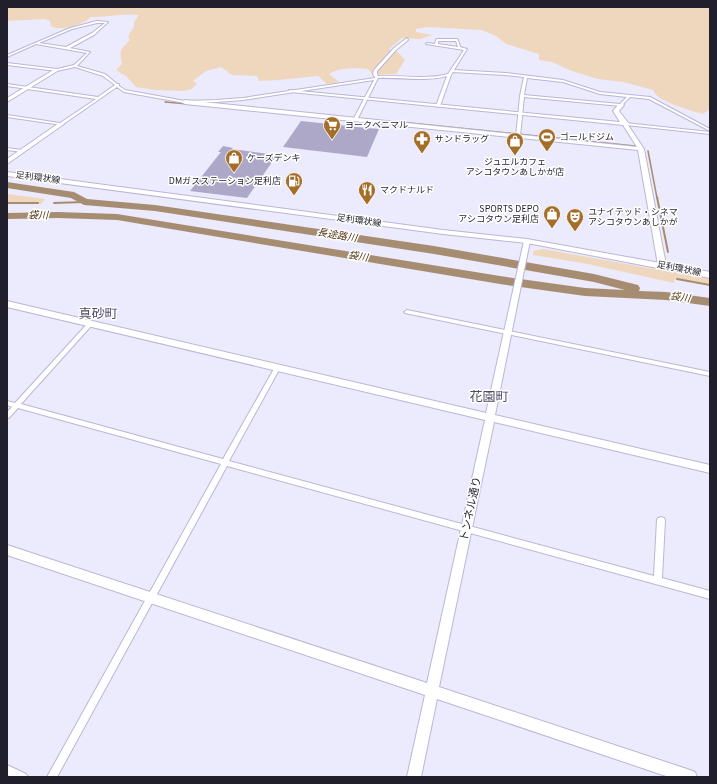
<svg xmlns="http://www.w3.org/2000/svg" width="717" height="784" viewBox="0 0 717 784" font-family="Overpass,'Noto Sans JP',sans-serif">
  <rect width="100%" height="100%" fill="#eceafd"/>
  <!-- green -->
  <path fill="#efd7be" d="M7,7H710V109L703,114C692,111 657,102 653,90L623,82L598,79L572,71L552,62L539,60V54L506,44L496,36L482,30L427,27L416,29V32L432,35L420,39L402,38L389,49L398,52L405,60L396,74L373,75L368,69C357,68 339,67 329,74L339,82L327,84L318,76L279,80L259,81L257,76L232,75L221,67L206,71L193,81L197,84L192,89L184,91L155,90L136,87L126,76L116,70L122,64C119,50 120,50 130,40L128,37L134,26V22L139,15C123,13 108,17 92,17C88,17 90,19 87,20C79,25 59,32 51,26L50,21L45,19L7,21Z
    M7,194L45,199L41,204H7Z
    M543,249L710,279V284L675,279L674,283L588,264L533,255V251Z"/>
  <g fill="none" stroke-linecap="round" stroke-linejoin="round">
    <!-- stream-far1 -->
    <path stroke="#a68d72" stroke-width="1.5" d="M165,102L188,104
      M400,122L635,146
      M648,151L657,198"/>
    <!-- stream -->
    <path stroke="#a68d72" stroke-width="2" d="M657,197L668,252
      M7,203H38
      M54,203L84,202
      M677,279L710,285"/>
    <!-- river -->
    <path fill="#a68d72" fill-rule="evenodd" d="M7,182L74,192L87,199L155,205L434,246L594,274L638,285L640,288L639,291L666,292L710,298V306L666,300L585,296L500,284L117,220L58,218L7,219V213L58,212L117,214L500,276L585,288L625,290L594,282L434,254L155,211L84,205L71,198L7,188Z"/>
  </g>
  <!-- building -->
  <path fill="#ada8c7" d="M301,121L367,128L379,129L367,157L283,147Z
    M223,146L233,148L232,149L277,155L247,198L190,191L221,152H218Z"/>
  <g fill="none" stroke-linecap="round" stroke-linejoin="round">
    <!-- street casing -->
    <g stroke="#bbb6d5" stroke-width="2">
      <path id="street" d="M97,21L108,22L94,35L70,48L90,52L77,66L105,74L117,84H119V86L125,90L185,101L216,100L243,98L375,78V77L373,74L374,70L394,48L407,38L408,40L396,50L377,71V74L378,76C401,75 425,80 448,74L464,50L426,44L427,43L435,44L436,40L437,39H457L458,40L460,47L467,49L454,70L505,73L563,80L600,92L650,97L710,129V131L649,99L630,97L621,106L524,97L520,136L518,137L516,136L520,96L524,77L505,75L453,72L451,75L440,106L438,107L436,106L447,76C424,82 401,77 378,78L357,120L355,121L353,120L374,80L243,100L216,102L185,103L124,92L117,87L62,125L7,117V115L60,123L96,99L7,86V84L98,97L115,85L103,76L75,67L57,71L7,65V63L57,69L74,65L87,53L36,44L7,57V55L70,28ZM97,23H105L92,33L66,47L39,43L72,29ZM438,41H456L458,47L438,44ZM527,78L563,82L600,94L627,97L620,104L524,95Z
        M625,123L710,132V134L626,125L624,124Z
        M7,148L22,150L24,151L22,152L7,150Z
        M407,310L710,372V376L405,313L404,312Z
        M90,322L93,324L92,325L21,404L223,459L275,367L277,366L280,368L229,461L654,576L657,520L658,518L661,517L664,518L665,520L662,578L710,591V599L227,466L57,777H47L221,464L18,408L9,418H7V412L12,407L7,405V401L15,403L88,323Z
        M7,765L26,774L28,777H12L7,775Z"/>
    </g>
    <!-- secondary casing -->
    <g stroke="#bbb6d5" stroke-width="2">
      <path id="secondary" d="M55,69L59,70L7,102V98Z
        M289,90L620,122L613,111L619,104H623L624,105L619,111L629,124L628,125L644,149L666,265L662,267L658,265L638,150L185,104L182,102L185,100L637,147L623,125L291,92H289Z
        M59,123L64,124L7,164V159Z
        M527,239L530,241L495,415L710,465V473L494,422L439,687L690,770L695,772L697,777H669L437,699L421,777H407L425,695L7,555V545L427,683L485,420L7,307V301L486,413L524,241Z"/>
    </g>
    <!-- primary casing -->
    <g stroke="#bbb6d5" stroke-width="2">
      <path id="primary" d="M7,172L443,230L527,239L710,272V278L527,243L443,234L7,176Z"/>
    </g>
    <!-- street -->
    <use href="#street" fill="#fff" fill-rule="evenodd"/>
    <!-- secondary -->
    <use href="#secondary" fill="#fff" fill-rule="evenodd"/>
    <!-- primary -->
    <use href="#primary" fill="#fff" fill-rule="evenodd"/>
  </g>
  <!-- icons -->
  <defs>
    <g id="supermarket-pin" transform="scale(0.9)"><path d="M0 17L-7.5 6A9.5 9.5 0 1 1 7.5 6Z" fill="#a46e28" stroke="#fff"/><path d="M-6-5.5h2.5l.6 2H6L4.5 2H-2.5L-4.4-4H-6ZM-1.5 3.2a1.3 1.3 0 1 0 .1 0ZM3 3.2a1.3 1.3 0 1 0 .1 0Z" fill="#fff"/></g>
    <g id="stadium-pin" transform="scale(0.9)"><path d="M0 17L-7.5 6A9.5 9.5 0 1 1 7.5 6Z" fill="#a46e28" stroke="#fff"/><path d="M0-5a6.5 5 0 1 0 0 10a6.5 5 0 1 0 0-10ZM-3.5-1.8h7v3.6h-7Z" fill="#fff"/></g>
    <g id="pharmacy-pin" transform="scale(0.9)"><path d="M0 17L-7.5 6A9.5 9.5 0 1 1 7.5 6Z" fill="#a46e28" stroke="#fff"/><path d="M-2-6h4v4h4v4h-4v4h-4v-4h-4v-4h4Z" fill="#fff"/></g>
    <g id="shop-pin" transform="scale(0.9)"><path d="M0 17L-7.5 6A9.5 9.5 0 1 1 7.5 6Z" fill="#a46e28" stroke="#fff"/><path d="M-5-2.5h2.3a2.7 3.5 0 0 1 5.4 0H5L5.5 6h-11ZM-1.5-2.5h3a1.5 2.3 0 0 0-3 0Z" fill="#fff"/></g>
    <g id="fuel-pin" transform="scale(0.9)"><path d="M0 17L-7.5 6A9.5 9.5 0 1 1 7.5 6Z" fill="#a46e28" stroke="#fff"/><path d="M-5.5-6h7V0h2V4h1.3V-2.5L3-4.5l.8-.8L6-3V5H2.5V1h-1V6h-7ZM-4.2-4.7v3.2H.2V-4.7Z" fill="#fff"/></g>
    <g id="restaurant-pin" transform="scale(0.9)"><path d="M0 17L-7.5 6A9.5 9.5 0 1 1 7.5 6Z" fill="#a46e28" stroke="#fff"/><path d="M-5-6h1v4h1v-4h1v4h1v-4h1v5L-1.5 .5V6h-2V.5L-5-1ZM5-6V6H3V1.5H1.5Q1.5-4 5-6Z" fill="#fff"/></g>
    <g id="theatre-pin" transform="scale(0.9)"><path d="M0 17L-7.5 6A9.5 9.5 0 1 1 7.5 6Z" fill="#a46e28" stroke="#fff"/><path d="M-5-5.5Q0-4 5-5.5V0Q5 5 0 6Q-5 5-5 0ZM-3.3-2.5H-1v1.5H-3.3ZM1-2.5H3.3v1.5H1ZM-2.8 1Q0 5.5 2.8 1Z" fill="#fff"/></g>
  </defs>
  <g fill-rule="evenodd">
    <use href="#supermarket-pin" x="332" y="125"/>
    <use href="#stadium-pin" x="547" y="137"/>
    <use href="#pharmacy-pin" x="422" y="139"/>
    <use href="#shop-pin" x="515" y="141"/>
    <use href="#shop-pin" x="234" y="158"/>
    <use href="#fuel-pin" x="294" y="181"/>
    <use href="#restaurant-pin" x="367" y="190"/>
    <use href="#shop-pin" x="552" y="214"/>
    <use href="#theatre-pin" x="575" y="217"/>
  </g>
  <g text-anchor="middle" dominant-baseline="central" stroke-width="3" stroke-linejoin="round" paint-order="stroke">
    <!-- far-poi labels -->
    <g font-size="9" fill="#211f2b" stroke="#fff" text-anchor="start">
      <text x="345" y="125">ヨークベニマル</text>
      <text x="560" y="137">ゴールドジム</text>
      <text x="435" y="139">サンドラッグ</text>
      <text x="247" y="158">ケーズデンキ</text>
      <text x="515" y="162" text-anchor="middle">ジュエルカフェ<tspan x="515" dy="10">アシコタウンあしかが店</tspan></text>
      <text x="281" y="181" text-anchor="end">DMガスステーション足利店</text>
      <text x="380" y="190">マクドナルド</text>
      <text x="539" y="209" text-anchor="end">SPORTS DEPO<tspan x="539" dy="10">アシコタウン足利店</tspan></text>
      <text x="588" y="212">ユナイテッド・シネマ<tspan x="588" dy="10">アシコタウンあしかが</tspan></text>
    </g>
    <!-- far-street labels -->
    <g font-size="9" fill="#211f2b" stroke="#fff">
      <text transform="translate(38 178) rotate(7)">足利環状線</text>
      <text transform="translate(359 221) rotate(8)">足利環状線</text>
      <text transform="translate(679 269) rotate(11)">足利環状線</text>
    </g>
    <!-- far-water labels -->
    <g font-size="10" font-style="italic" fill="#4f3310" stroke="#fff">
      <text transform="translate(38 216) rotate(1)">袋川</text>
      <text transform="translate(337 236) rotate(9)">長途路川</text>
      <text transform="translate(358 257) rotate(9)">袋川</text>
      <text transform="translate(680 298) rotate(8)">袋川</text>
    </g>
    <!-- street labels -->
    <g font-size="11" fill="#211f2b" stroke="#fff">
      <text transform="translate(471 509) rotate(-78)">トンネル通り</text>
    </g>
    <!-- quarter labels -->
    <g font-size="13" fill="#504c67" stroke="#fff">
      <text x="98" y="315">真砂町</text>
      <text x="489" y="398">花園町</text>
    </g>
  </g>
  <!-- border -->
  <rect width="717" height="784" fill="none" stroke="#211f2b" stroke-width="16"/>
</svg>
